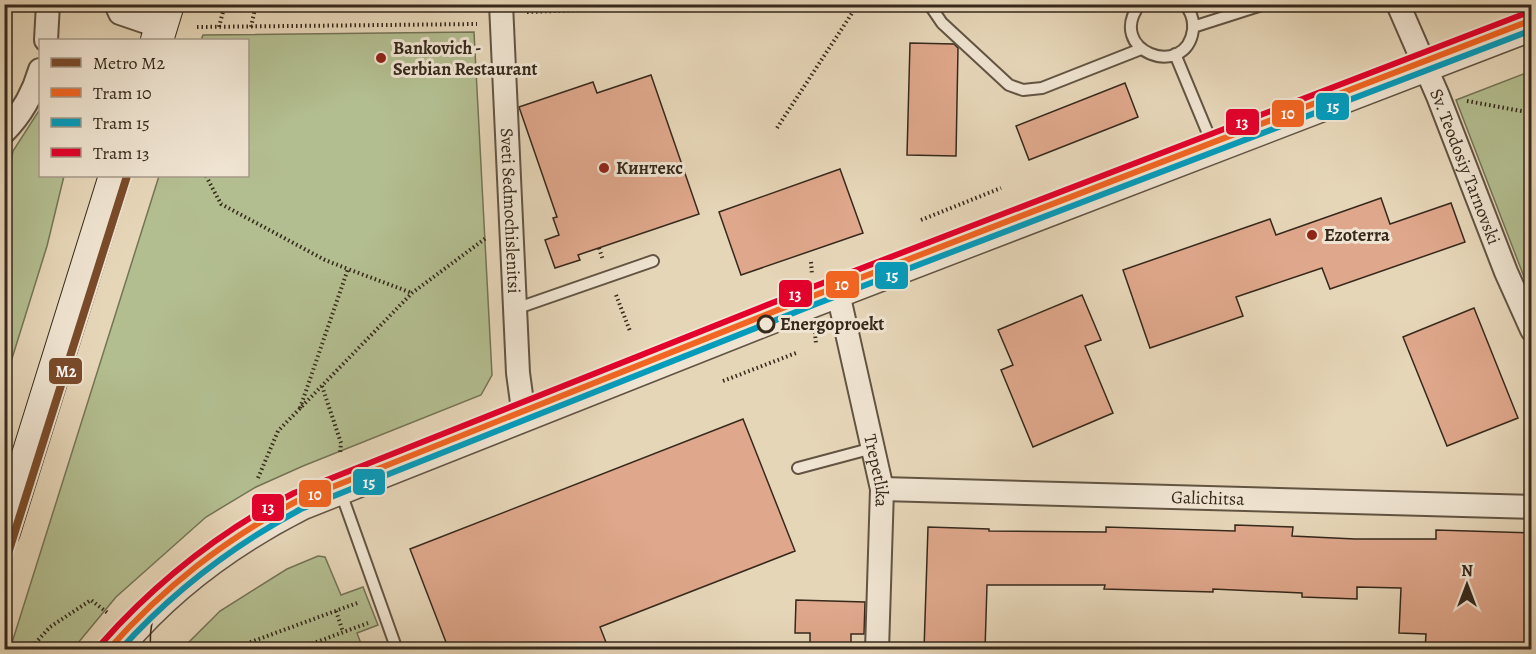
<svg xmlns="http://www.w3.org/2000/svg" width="1536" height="654" viewBox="0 0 1536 654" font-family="Alegreya,serif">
  <rect width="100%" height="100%" fill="#e6d6b8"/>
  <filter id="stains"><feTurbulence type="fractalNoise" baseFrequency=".00333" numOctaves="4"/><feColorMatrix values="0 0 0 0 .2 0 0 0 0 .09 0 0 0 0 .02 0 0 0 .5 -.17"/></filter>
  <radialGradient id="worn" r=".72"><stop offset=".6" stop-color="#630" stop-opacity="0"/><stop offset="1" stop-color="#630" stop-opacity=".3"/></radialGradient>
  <!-- green -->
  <path fill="#b3be90" stroke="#747456" stroke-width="1.5" d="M474,32L492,375L481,395L303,466L256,487L206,517L116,597L73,649H10L159,176H248V40H201L203,35Z
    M1531,71V295L1456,100Z
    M40,109V176H64L47,246L5,381V195L13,151Z
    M318,556L325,557L341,595L363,587L378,625L357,633L363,649H182L220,611L287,569Z"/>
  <!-- building -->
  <path fill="#dfa78b" stroke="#36291c" stroke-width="1.5" d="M910,43L954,44L958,48L956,156L907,155Z
    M651,75L699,214L578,255L580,260L555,268L545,240L559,235L553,218L557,217L519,107L593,82L597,93Z
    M1125,83L1138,117L1029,160L1016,126Z
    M840,169L863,233L741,275L719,212Z
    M1381,198L1390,224L1451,203L1465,242L1330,289L1322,268L1236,297L1243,316L1150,348L1123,270L1270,219L1276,235Z
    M1082,295L1101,340L1085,346L1113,413L1033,447L1001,370L1013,365L998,330Z
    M1474,308L1518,418L1447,446L1403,337Z
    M743,419L795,551L600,627L609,650H449L410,549Z
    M1235,525L1293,527L1292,536L1355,539H1436V530L1532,533V650H1425L1426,634L1399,633L1401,588L1357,587V599L1302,597V593L1213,589V592L1104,589L1105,585H987L985,650H924L928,527L989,529V531L1106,532V527L1235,531Z
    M796,600L865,602L864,634H851V650H810V633H795Z"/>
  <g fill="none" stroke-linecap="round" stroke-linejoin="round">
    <!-- service casing -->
    <g stroke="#625443" stroke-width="14">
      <path id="service" d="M929,4L942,23L1009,85L1023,90L1042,88L1141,49
        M1140,4C1104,51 1186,81 1193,30C1194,20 1191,11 1184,4
        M1193,27L1265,4
        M1175,54L1214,148
        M515,309L653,261
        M798,468L873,448
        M340,490L397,650"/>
    </g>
    <!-- minor casing -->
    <g stroke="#625443" stroke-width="26">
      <g id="minor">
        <path d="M116,4L120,13L161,27"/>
        <path id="s1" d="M501,4L518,373L524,417"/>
        <path id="s2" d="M1398,4L1438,96L1506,272L1532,330"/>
        <path d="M46,40L48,4"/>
        <path d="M4,132C22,114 33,94 40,70"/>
        <path id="s3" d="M838,293L882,489L877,650"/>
        <path id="s4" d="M882,489L1532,507"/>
      </g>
    </g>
    <!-- tertiary casing -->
    <g stroke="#625443" stroke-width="30">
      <path id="tertiary" d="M117,650C168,588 231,542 302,506L814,303L1532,27"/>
    </g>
    <!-- secondary casing -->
    <g stroke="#36291c" stroke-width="34">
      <path id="secondary" d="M157,40L168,4
        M4,532L115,176"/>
    </g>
    <!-- path -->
    <path stroke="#36291c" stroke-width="4" stroke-dasharray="1.5 3" stroke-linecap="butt" d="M527,12L584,10V4
      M197,27L477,24
      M219,27L225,4
      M251,27L256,4
      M1467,101L1532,113
      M777,128L858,4
      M206,176L221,204L325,260L348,269
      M921,220L1001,188
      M599,248L603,260
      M811,262L812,275
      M616,295L630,331
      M815,332L816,345
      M723,381L796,353
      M322,386L341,443L340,454
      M300,408L348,269L412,293
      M258,478L278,431L412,293L486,238
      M336,611L343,632
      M29,650L50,627L91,600L109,614
      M229,650L360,602
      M295,650L368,623"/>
    <!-- service -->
    <use href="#service" stroke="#efe4d1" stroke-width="10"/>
    <!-- minor -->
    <use href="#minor" stroke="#efe4d1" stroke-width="22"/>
    <!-- tertiary -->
    <use href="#tertiary" stroke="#efe4d1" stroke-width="27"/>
    <!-- secondary -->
    <use href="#secondary" stroke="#efe4d1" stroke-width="32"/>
    <!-- tram -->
    <path stroke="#36291c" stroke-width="1.5" d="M151,650C148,627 155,606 168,587"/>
    <!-- tram-1 casing -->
    <g stroke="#efe4d1" stroke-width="10">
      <path id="tram-1" d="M108,650C165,586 223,541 297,501L813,296L1532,20"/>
    </g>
    <!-- tram-2 casing -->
    <g stroke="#efe4d1" stroke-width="10">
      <path id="tram-2" d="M120,650C173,591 232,546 301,509L816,304L1532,30"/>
    </g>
    <!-- tram-3 casing -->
    <g stroke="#efe4d1" stroke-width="10">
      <path id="tram-3" d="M101,644C157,581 219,532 294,493L810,288L1529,12"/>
    </g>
    <!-- tram-1 -->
    <use href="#tram-1" stroke="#f26522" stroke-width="6"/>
    <!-- tram-2 -->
    <use href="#tram-2" stroke="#059cbc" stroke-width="6"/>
    <!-- tram-3 -->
    <use href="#tram-3" stroke="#e4002b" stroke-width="6"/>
    <!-- metro-1 casing -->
    <g stroke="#efe4d1" stroke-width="12">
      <path id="metro-1" d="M4,566L127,176"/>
    </g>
    <!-- metro-1 -->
    <use href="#metro-1" stroke="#7a4b2a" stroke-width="8"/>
  </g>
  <!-- markers -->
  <g fill="#8f2418" stroke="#efe4d1" stroke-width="2">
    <circle cx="381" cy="58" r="6"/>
    <circle cx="604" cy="168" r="6"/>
    <circle cx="1312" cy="235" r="6"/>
  </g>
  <circle fill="#efe4d1" stroke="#36291c" stroke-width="3" cx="766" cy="324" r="8"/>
  <g text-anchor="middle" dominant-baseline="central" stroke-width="6" stroke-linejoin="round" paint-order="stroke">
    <!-- poi labels -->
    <g font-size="18" font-weight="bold" fill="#36291c" stroke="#efe4d1" text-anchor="start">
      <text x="393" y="48">Bankovich -<tspan x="393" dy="21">Serbian Restaurant</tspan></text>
      <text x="616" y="168">Кинтекс</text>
      <text x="1324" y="235">Ezoterra</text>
    </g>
    <!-- street labels -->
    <g font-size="18" fill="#36291c" stroke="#efe4d1">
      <text stroke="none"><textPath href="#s2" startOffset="176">Sv. Teodosiy Tarnovski</textPath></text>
      <text stroke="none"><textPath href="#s1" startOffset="207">Sveti Sedmochislenitsi</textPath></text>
      <text stroke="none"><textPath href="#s3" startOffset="182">Trepetlika</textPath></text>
      <text stroke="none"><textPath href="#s4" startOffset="326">Galichitsa</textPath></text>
    </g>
    <!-- stop labels -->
    <g font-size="18" font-weight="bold" fill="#36291c" stroke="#efe4d1" text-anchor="start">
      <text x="780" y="324">Energoproekt</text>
    </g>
  </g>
  <g stroke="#efe4d1" stroke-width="2">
    <rect x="1315" y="92" width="35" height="29" rx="6" fill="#059cbc"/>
    <rect x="1271" y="99" width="34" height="29" rx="6" fill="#f26522"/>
    <rect x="1225" y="108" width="35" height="28" rx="6" fill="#e4002b"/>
    <rect x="874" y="261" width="35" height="29" rx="6" fill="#059cbc"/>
    <rect x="825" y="270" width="35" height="29" rx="6" fill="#f26522"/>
    <rect x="778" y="279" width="35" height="29" rx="6" fill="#e4002b"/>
    <rect x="48" y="357" width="35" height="28" rx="6" fill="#7a4b2a"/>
    <rect x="352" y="468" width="34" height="28" rx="6" fill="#059cbc"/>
    <rect x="298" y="479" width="34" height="29" rx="6" fill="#f26522"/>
    <rect x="251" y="493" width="34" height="29" rx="6" fill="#e4002b"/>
  </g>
  <g font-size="16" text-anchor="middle" font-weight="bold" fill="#fff">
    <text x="1333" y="112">15</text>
    <text x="1288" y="119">10</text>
    <text x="1242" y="128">13</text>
    <text x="892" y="281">15</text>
    <text x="842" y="290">10</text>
    <text x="795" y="300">13</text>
    <text x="66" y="377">M2</text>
    <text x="369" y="488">15</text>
    <text x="315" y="500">10</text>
    <text x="268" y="513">13</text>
  </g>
  <!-- margin -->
  <rect width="1536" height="654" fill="none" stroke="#e6d6b8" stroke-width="24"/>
  <rect x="6" y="6" width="1524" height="642" fill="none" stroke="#36291c" stroke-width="3"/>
  <rect x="12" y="12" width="1512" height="630" fill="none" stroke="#36291c" stroke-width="1.5"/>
  <!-- legend -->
  <rect x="39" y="39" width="210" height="138" fill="#efe4d1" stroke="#a59989" stroke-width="1.5"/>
  <rect x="51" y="58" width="30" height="9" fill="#7a4b2a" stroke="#a59989" stroke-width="1.5"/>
  <text x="93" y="69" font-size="18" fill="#36291c">Metro M2</text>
  <rect x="51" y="88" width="30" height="9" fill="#f26522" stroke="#a59989" stroke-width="1.5"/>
  <text x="93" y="99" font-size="18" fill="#36291c">Tram 10</text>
  <rect x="51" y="118" width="30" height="9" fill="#059cbc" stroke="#a59989" stroke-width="1.5"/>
  <text x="93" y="129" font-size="18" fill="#36291c">Tram 15</text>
  <rect x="51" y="148" width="30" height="9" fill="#e4002b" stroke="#a59989" stroke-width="1.5"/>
  <text x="93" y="159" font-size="18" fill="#36291c">Tram 13</text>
  <!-- north arrow -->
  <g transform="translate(1467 585)" stroke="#efe4d1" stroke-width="4.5" paint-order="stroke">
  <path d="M0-4.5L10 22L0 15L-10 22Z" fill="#36291c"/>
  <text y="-9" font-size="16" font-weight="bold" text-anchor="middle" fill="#36291c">N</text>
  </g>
  <rect width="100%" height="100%" filter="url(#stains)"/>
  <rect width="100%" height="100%" fill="url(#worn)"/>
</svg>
